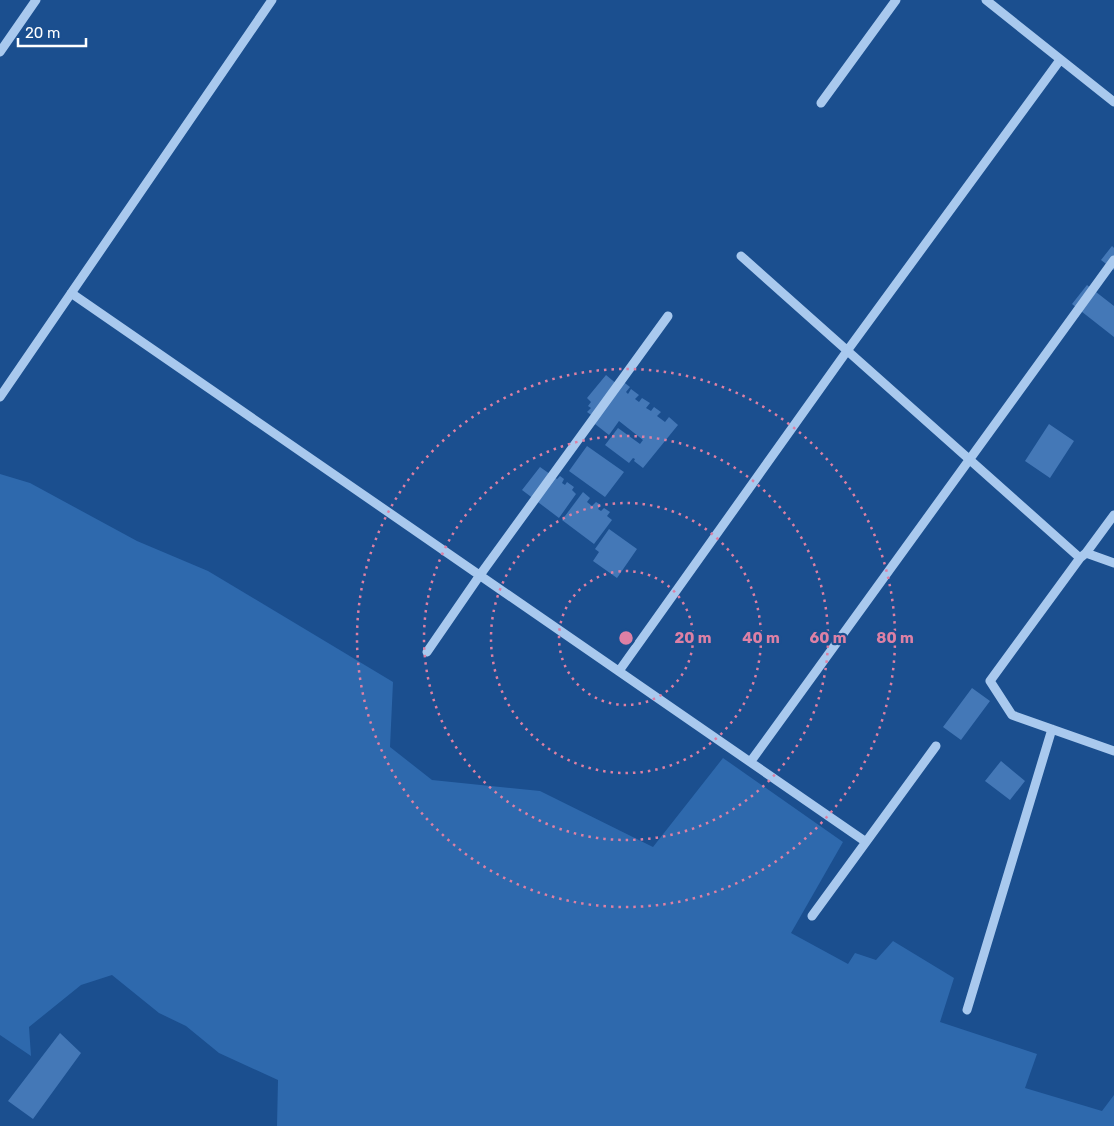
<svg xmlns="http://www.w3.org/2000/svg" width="1114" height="1126" viewBox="0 0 1114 1126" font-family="Rubik,sans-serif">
  <rect width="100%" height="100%" fill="#1b4f8f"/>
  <!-- green -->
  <path fill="#2e69ad" d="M0,474L30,483L137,541L208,571L393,682L390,747L432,780L540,791L653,847L723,758L843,842L791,933L848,964L855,953L876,960L893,941L954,978L940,1022L1037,1054L1025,1088L1102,1111L1114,1095V1126H277L278,1080L219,1053L186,1026L159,1013L112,975L81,985L29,1027L31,1056L0,1035Z"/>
  <!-- building -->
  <path fill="#4478b7" d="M1112,246L1114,248V270L1101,260Z
    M1087,285L1114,306V337L1072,304Z
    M606,375L618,385L621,380L630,387L626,392L628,394L631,389L639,395L635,399L639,402L642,398L650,403L646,408L651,411L654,407L661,412L657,416L665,422L669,417L678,425L643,468L634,461L635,459L633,458L629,463L605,445L618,428L640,444L643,440L619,421L609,435L595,424L597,419L587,412L591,408L588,406L591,402L587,398Z
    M1049,424L1074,441L1050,478L1025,461Z
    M587,446L624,472L605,497L569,471Z
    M540,467L557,479L560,476L564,479L562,483L565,485L567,482L574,487L572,490L576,494L559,518L522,490Z
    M583,492L590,498L587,502L592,506L596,502L601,505L598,509L601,511L604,508L610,512L607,516L612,520L594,544L562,520Z
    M609,529L637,549L617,578L593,561L599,552L595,549Z
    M972,688L990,701L961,740L943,727Z
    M1001,761L1025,781L1010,800L985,781Z
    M60,1033L81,1053L33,1119L8,1101Z"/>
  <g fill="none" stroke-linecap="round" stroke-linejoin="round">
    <!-- minor -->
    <path stroke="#a9c9ee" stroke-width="9" d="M986,0L1114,102
      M0,52L36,0
      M821,103L896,0
      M741,256L1080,558
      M71,293L866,842
      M0,397L272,0
      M1114,515L1086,553L1080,558L990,681L1012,715L1114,751
      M1086,553L1114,563
      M427,652L480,575L668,316
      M619,671L847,351L1060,60
      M751,761L1114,260
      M812,916L936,746
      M967,1010L1052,729"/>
  </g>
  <!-- distance rings -->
  <g fill="none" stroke="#dd80a5" stroke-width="2.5" stroke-dasharray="2.5 5">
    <circle cx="626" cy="638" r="67"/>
    <circle cx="626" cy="638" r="135"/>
    <circle cx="626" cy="638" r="202"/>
    <circle cx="626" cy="638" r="269"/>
  </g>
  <circle cx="626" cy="638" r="8" fill="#dd80a5" stroke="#1b4f8f" stroke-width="2.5"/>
  <g font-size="15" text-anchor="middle" font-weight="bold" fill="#dd80a5" stroke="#1b4f8f" stroke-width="4.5" stroke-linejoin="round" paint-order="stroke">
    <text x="693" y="643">20 m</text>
    <text x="761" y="643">40 m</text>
    <text x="828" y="643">60 m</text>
    <text x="895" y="643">80 m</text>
  </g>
  <!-- scale -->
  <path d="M18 38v8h68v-8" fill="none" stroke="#ffffff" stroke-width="2.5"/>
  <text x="25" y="38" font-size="15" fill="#ffffff" stroke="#1b4f8f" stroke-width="4" paint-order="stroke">20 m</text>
</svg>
